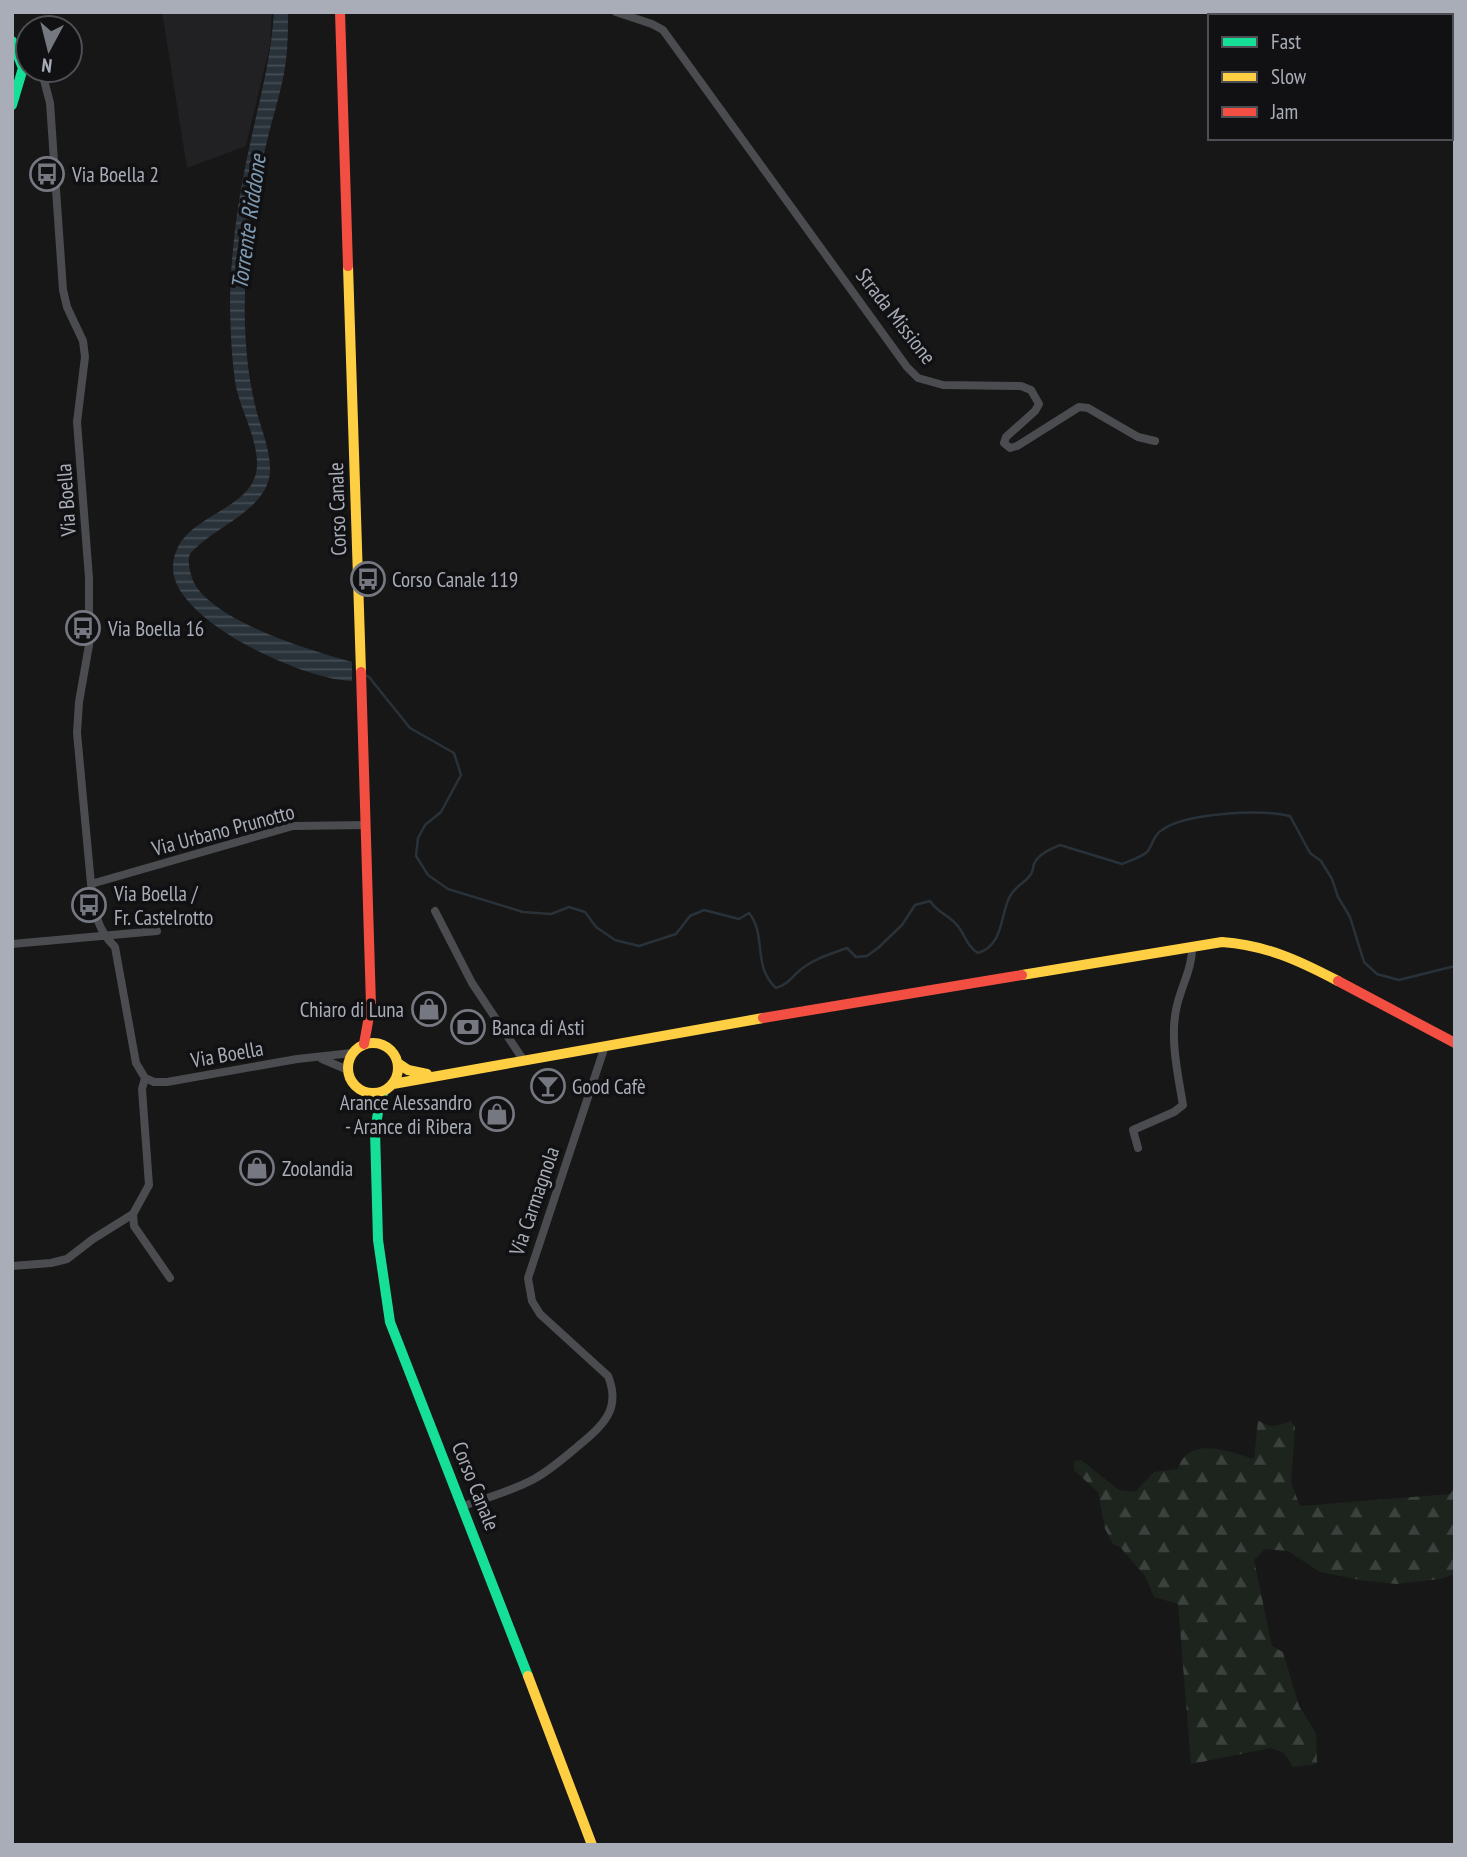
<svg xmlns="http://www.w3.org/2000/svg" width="1467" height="1857" viewBox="0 0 1467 1857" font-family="'PT Sans Narrow',sans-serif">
  <defs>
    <pattern id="forest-firs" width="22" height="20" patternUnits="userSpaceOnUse" patternTransform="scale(1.75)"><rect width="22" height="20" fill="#1d241e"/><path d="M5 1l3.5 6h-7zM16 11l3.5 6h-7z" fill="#3b413d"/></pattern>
    <pattern id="water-rules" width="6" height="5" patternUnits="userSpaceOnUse" patternTransform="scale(1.75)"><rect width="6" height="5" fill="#2a3239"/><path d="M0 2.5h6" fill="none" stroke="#464d54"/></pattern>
  </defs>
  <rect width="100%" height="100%" fill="#171717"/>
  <!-- built -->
  <path fill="#212123" d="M162,12H272L270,45L246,146L187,168Z"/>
  <!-- forest -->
  <path fill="url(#forest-firs)" d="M1258,1420C1270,1429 1277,1426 1291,1421L1295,1427L1291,1483L1300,1506L1450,1494L1455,1487V1574L1440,1579L1396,1584L1360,1580L1320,1572L1288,1551L1265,1549L1254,1560L1272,1646L1283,1652L1299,1706L1316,1733L1317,1764L1293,1767L1284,1753L1271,1748L1191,1764L1178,1604L1154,1597L1145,1576L1121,1548L1113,1544L1105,1529L1098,1492L1074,1470V1461L1081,1460L1119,1490L1135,1492L1154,1472L1178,1469C1188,1435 1228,1451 1254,1459Z"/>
  <!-- water -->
  <path fill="url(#water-rules)" d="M274,12H288C288,28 288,44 286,60C283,86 274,112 268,137C257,182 248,227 246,273C243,315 245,363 255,405C260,427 271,449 270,472C268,506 223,524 199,545C195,549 190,552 189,557C188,563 190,572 192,578C207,620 312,651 352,662V681C306,681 173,621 173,568C174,511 259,515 257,462C256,437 243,414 237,391C232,369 230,323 230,300C231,253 237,205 247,158C257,109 271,62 274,12Z"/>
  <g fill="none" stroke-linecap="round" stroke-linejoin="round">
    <!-- stream -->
    <path stroke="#2a3239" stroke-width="2.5" d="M365,675L369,677L410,728L454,753L461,775L441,812L425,825L418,838L416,856L428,875L448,889L523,912L551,914L569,907L585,912L596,927L615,940L639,946L676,934L690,916L704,910L739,919L749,913C767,935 752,966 776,988C788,984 790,979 799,971C812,959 831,954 847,948L856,957L867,956L878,948L902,925L915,905L930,901C938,913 947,914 956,924C965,933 966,946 978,953C1003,945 1000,918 1009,898C1015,885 1025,884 1031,874C1033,871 1033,867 1034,864C1038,854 1051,849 1060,845L1122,864C1129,861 1142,857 1147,852C1153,845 1153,835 1162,830C1185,813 1261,809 1290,816L1310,853L1321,861L1332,879L1338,897L1350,917L1364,962L1377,974L1399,980L1455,966"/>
    <!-- street -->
    <path stroke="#4b4c50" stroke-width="8" d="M616,12L652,24L663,30L907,367L918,378L943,385L1021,386L1031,390L1039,404L1035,411L1006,437L1004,443L1010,448L1017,446L1079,407L1088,408L1138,437L1155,441
      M1245,12L1246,16
      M33,70L36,71L44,80L50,103L63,290L67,307L83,341L85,357L77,422L89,578V645L79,702L77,733L91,884C94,909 96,929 115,947L136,1063L145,1078L154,1082H167L297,1059L352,1053
      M91,884L293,826L366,825
      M435,911L472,983L524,1061
      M12,944L157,931
      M322,1059L348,1070
      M145,1078L142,1089L149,1185L133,1214L134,1226L170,1278
      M1138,1148L1133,1130L1174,1112L1183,1105C1178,1075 1170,1040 1176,1010C1180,988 1193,968 1192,946
      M12,1266L51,1263L67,1259L93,1239L133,1214
      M463,1506C487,1498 512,1491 534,1479C549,1471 564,1458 577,1447C602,1426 622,1410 608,1376L540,1314L532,1301L528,1278L605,1046"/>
    <!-- fast -->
    <path stroke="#16e098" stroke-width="10" d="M12,41L23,68L12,105
      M384,1091L380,1100L375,1131L378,1240L390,1322L528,1676"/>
    <!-- slow -->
    <path stroke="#ffcf43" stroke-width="10" d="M348,266L361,672
      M1022,975L1222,942C1266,945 1300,961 1338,981
      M348 1068a25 25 0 1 1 50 0a25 25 0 1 1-50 0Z
      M399,1064L408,1070L427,1074
      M393,1084L763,1018
      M528,1676L592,1845"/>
    <!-- jam -->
    <path stroke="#f24e42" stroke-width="10" d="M340,12L348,266
      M361,672L371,1005L364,1044
      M1338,981L1455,1043
      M763,1018L1022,975"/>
  </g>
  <!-- icons -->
  <defs>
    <g id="bus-ring" transform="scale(1.75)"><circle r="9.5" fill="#111113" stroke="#757880" stroke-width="1.5"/><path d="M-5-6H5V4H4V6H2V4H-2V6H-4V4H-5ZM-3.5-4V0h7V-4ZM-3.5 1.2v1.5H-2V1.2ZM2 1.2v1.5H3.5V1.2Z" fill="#757880"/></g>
    <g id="shop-ring" transform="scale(1.75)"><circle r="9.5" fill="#111113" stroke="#757880" stroke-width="1.5"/><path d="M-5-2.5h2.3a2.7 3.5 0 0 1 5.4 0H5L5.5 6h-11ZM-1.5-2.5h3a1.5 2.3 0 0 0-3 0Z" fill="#757880"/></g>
    <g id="bank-ring" transform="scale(1.75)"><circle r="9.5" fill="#111113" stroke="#757880" stroke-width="1.5"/><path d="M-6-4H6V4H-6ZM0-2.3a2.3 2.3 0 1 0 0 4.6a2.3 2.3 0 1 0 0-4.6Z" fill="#757880"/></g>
    <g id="bar-ring" transform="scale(1.75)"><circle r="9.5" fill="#111113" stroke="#757880" stroke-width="1.5"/><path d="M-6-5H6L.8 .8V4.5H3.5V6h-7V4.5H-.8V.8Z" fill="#757880"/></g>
  </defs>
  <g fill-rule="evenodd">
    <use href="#bus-ring" x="47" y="174"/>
    <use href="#bus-ring" x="368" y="579"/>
    <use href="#bus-ring" x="83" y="628"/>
    <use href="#bus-ring" x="89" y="905"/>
    <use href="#shop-ring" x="429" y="1009"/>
    <use href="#bank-ring" x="468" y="1027"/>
    <use href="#bar-ring" x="548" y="1086"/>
    <use href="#shop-ring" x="497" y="1114"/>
    <use href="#shop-ring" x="257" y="1168"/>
  </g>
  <g text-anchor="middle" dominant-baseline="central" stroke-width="7" stroke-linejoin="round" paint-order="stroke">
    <!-- poi labels -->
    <g font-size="21" fill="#a8adb8" stroke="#111113" text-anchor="start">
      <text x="72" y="174">Via Boella 2</text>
      <text x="392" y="579">Corso Canale 119</text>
      <text x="108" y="628">Via Boella 16</text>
      <text x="114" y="893">Via Boella /<tspan x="114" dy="24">Fr. Castelrotto</tspan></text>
      <text x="404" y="1009" text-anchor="end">Chiaro di Luna</text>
      <text x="492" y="1027">Banca di Asti</text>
      <text x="572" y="1086">Good Cafè</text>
      <text x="472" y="1102" text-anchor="end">Arance Alessandro<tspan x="472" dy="24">- Arance di Ribera</tspan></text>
      <text x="282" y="1168">Zoolandia</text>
    </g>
    <!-- street labels -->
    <g font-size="21" fill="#a8adb8" stroke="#111113">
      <text transform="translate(896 316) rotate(52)">Strada Missione</text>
      <text transform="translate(66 500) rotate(-94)">Via Boella</text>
      <text transform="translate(337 509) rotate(-92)">Corso Canale</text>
      <text transform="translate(223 830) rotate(-15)">Via Urbano Prunotto</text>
      <text transform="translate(227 1054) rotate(-10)">Via Boella</text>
      <text transform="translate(534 1201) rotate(-71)">Via Carmagnola</text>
      <text transform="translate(476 1486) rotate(68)">Corso Canale</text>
    </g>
    <!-- water labels -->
    <g font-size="23" font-style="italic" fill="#7f9bb3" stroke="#111113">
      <text transform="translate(248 222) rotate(-82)">Torrente Riddone</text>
    </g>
  </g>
  <!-- border -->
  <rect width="1467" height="1857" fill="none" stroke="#a8adb8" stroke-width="28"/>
  <!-- legend -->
  <rect x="1208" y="14" width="245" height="126" fill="#111113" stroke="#4d4f55" stroke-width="2"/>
  <rect x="1222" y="37" width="35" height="10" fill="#16e098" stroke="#4d4f55" stroke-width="2"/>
  <text x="1271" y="49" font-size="21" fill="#a8adb8">Fast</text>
  <rect x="1222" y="72" width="35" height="10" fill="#ffcf43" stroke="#4d4f55" stroke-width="2"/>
  <text x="1271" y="84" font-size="21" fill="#a8adb8">Slow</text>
  <rect x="1222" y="107" width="35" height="10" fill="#f24e42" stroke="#4d4f55" stroke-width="2"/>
  <text x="1271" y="119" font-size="21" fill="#a8adb8">Jam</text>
  <!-- north arrow -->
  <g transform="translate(49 49) rotate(187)"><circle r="33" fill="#111113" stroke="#4d4f55" stroke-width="2"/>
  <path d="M0-5L12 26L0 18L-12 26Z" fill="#757880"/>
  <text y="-10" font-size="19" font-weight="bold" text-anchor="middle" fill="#a8adb8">N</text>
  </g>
</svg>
